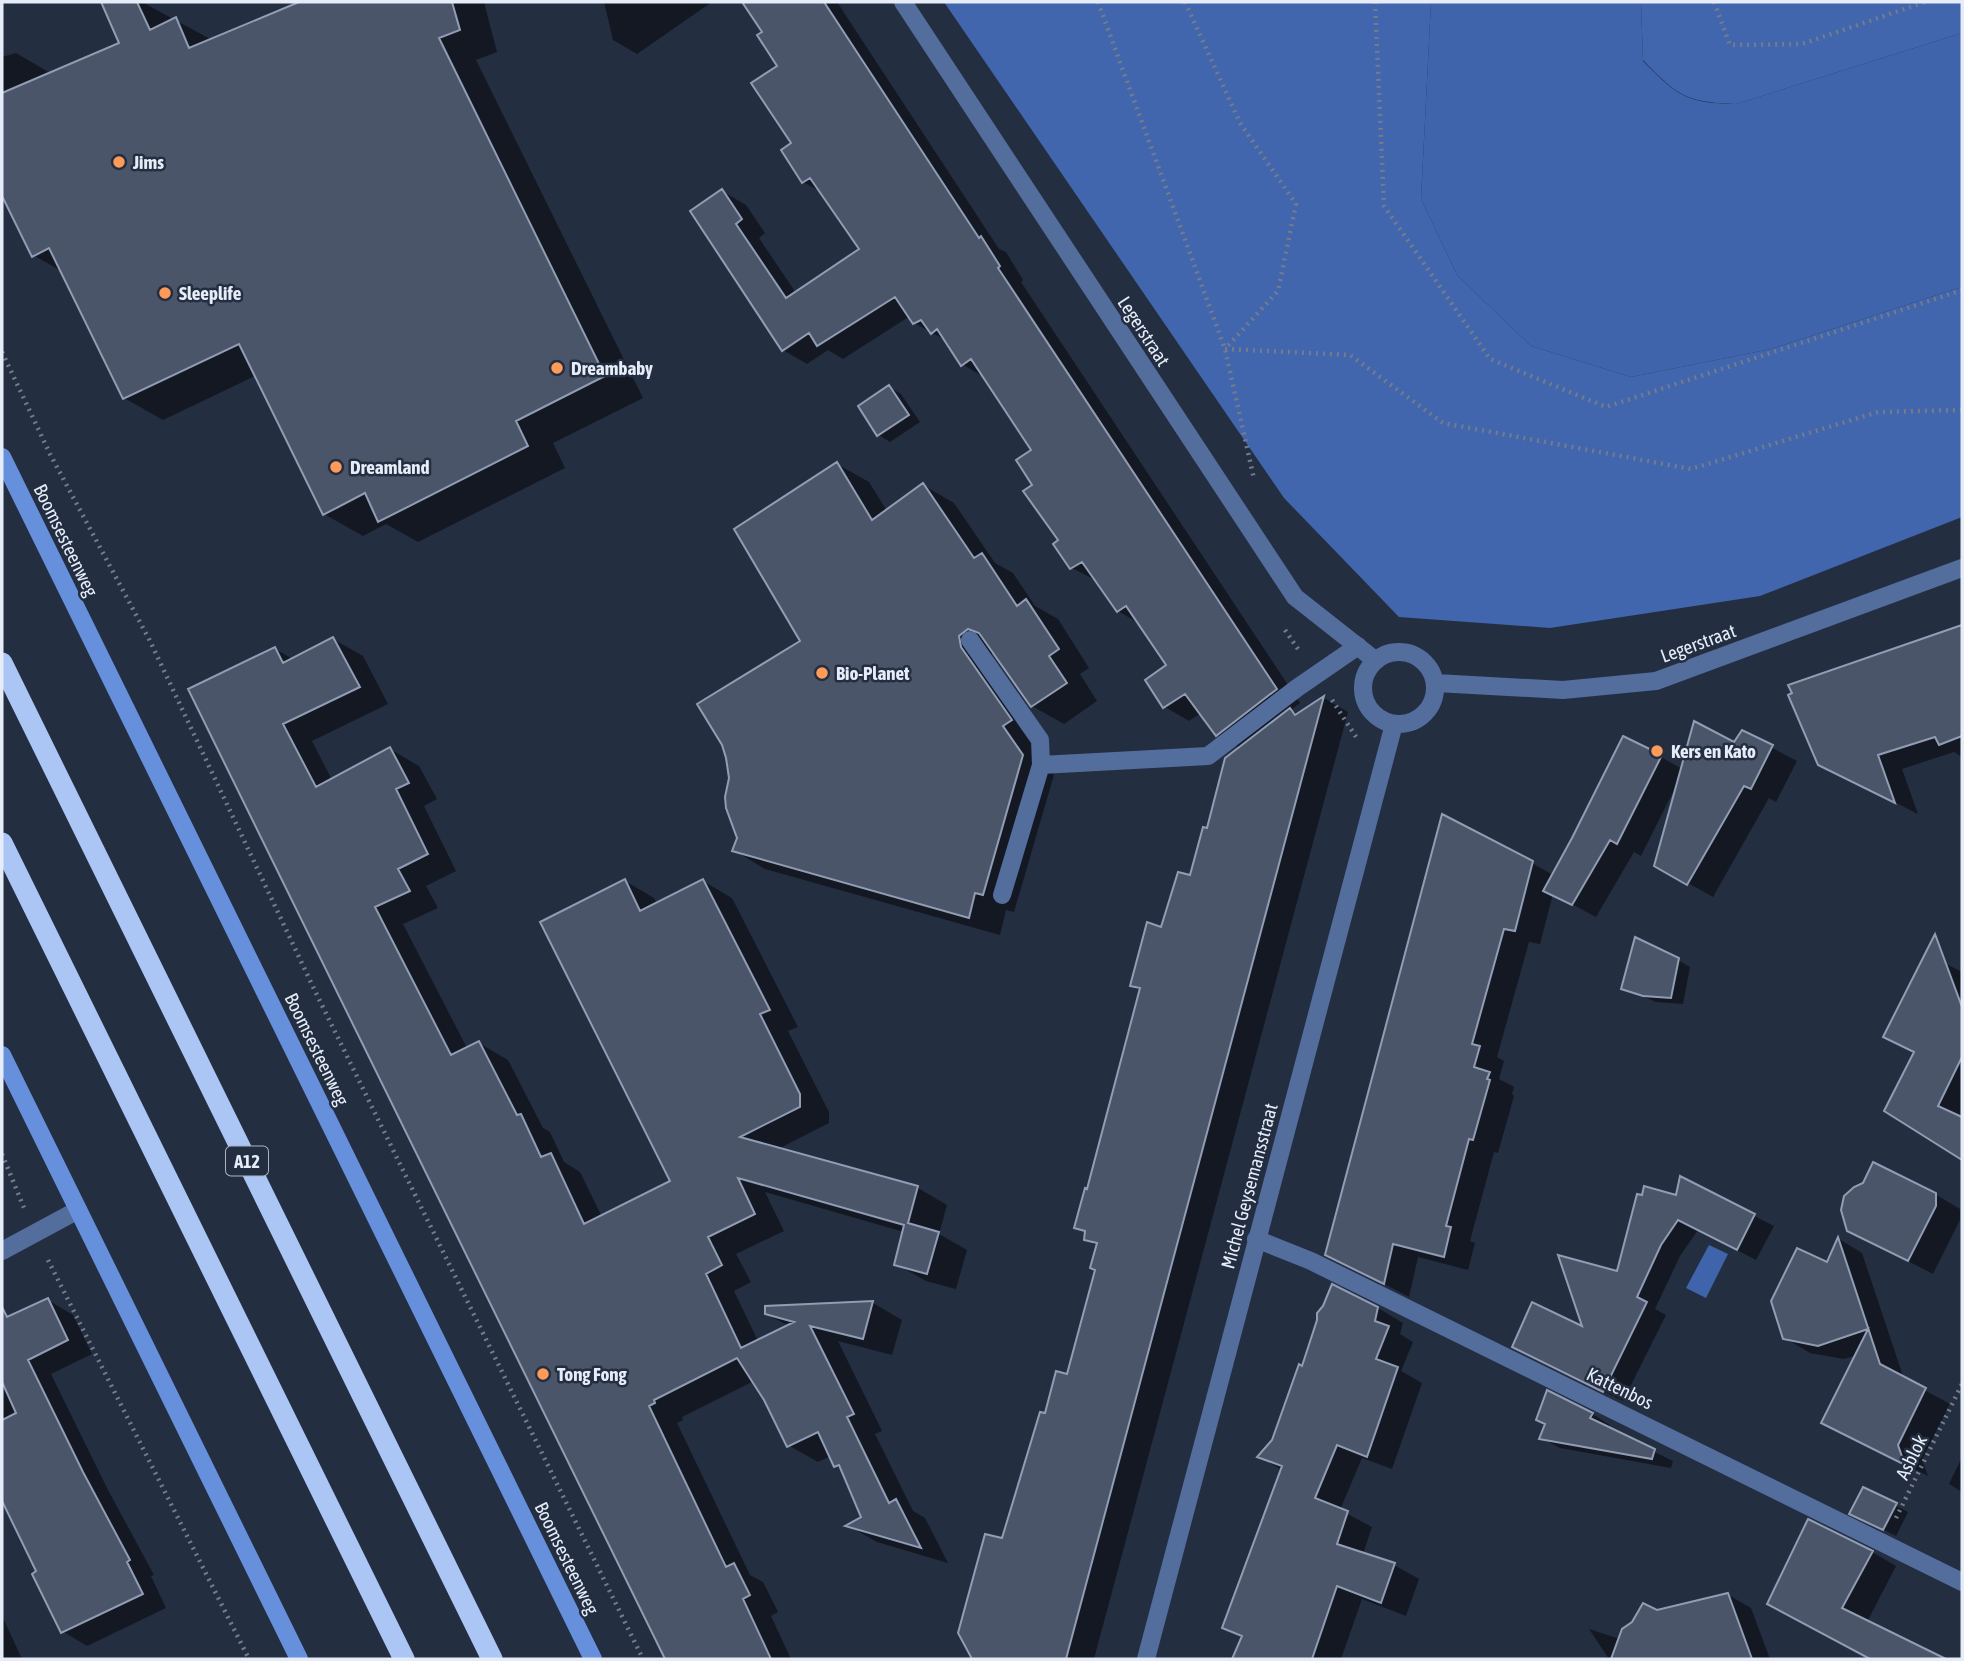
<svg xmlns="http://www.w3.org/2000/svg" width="1964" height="1661" viewBox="0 0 1964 1661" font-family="'Asap Condensed',sans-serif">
  <rect width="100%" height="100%" fill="#242e41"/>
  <!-- forest -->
  <path fill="#4166ae" d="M944,2H1431L1421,199L1457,275L1531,346L1631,377L1771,349L1962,287V517L1760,596L1550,628L1399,617L1284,498Z
    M1641,2H1962V33L1736,104C1685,102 1678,96 1643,60Z"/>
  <!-- water -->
  <path fill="#3f64ac" d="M1431,2H1641L1643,61C1678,96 1685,103 1736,104L1962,33V287L1771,349L1631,377L1531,346L1457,275L1421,199Z
    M1709,1245L1728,1254L1706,1298L1686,1288Z"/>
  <!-- shadow -->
  <path fill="#0007" d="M124,2H142L212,40L304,2H484L497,52L476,60L643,398L553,443L565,468L418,542L386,524L363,536L324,514L257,375L163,420L124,398L63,272L33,255L2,192V57L16,53L52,74L121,44L106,10Z
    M604,2H712L637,54L613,40Z
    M744,2H837L999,249L1006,252L1023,280L1021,282L1300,703L1291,710L1299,715L1324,698L1348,712L1094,1659H974L960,1633L1003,1540L1046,1415L1068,1376L1096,1270L1098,1246L1085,1239L1087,1233L1076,1227L1089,1191L1141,991L1132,985L1191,877L1240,748L1217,735L1201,713L1189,721L1165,707L1169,666L1140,624L1118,611L1097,581L1072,568L1055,544L1060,541L1035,485L1033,451L985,378L962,364L947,341L914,323L910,316L843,359L828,350L807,364L783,350L722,191L746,205L765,233L759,238L796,293L862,249L823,193L803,182L793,143L780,66L765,33Z
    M889,387L901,394L920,422L890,442L879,435Z
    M837,464L869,482L887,511L923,485L954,503L995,563L1013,573L1035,606L1058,619L1089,668L1080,674L1097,701L1064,724L1032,706L994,651L991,654L1034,745L1054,775L1014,912L1006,910L1000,935L765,869L734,850L803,641Z
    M1962,626V757L1954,752L1902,769L1918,814L1820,764L1790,686Z
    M333,639L363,656L388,704L312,741L332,780L390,749L419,766L437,799L424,806L456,871L426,886L438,908L403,924L467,1048L479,1043L508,1060L543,1128L550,1132L564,1162L580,1172L602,1217L672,1182L625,881L654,898L657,904L703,881L732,898L798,1027L788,1031L829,1112V1123L778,1149L918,1188L947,1205L939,1234L967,1250L956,1289L926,1281L896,1264L904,1232L765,1192L784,1231L736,1254L751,1282L734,1291L758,1341L789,1326L766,1314L767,1308L873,1303L902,1320L892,1355L838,1341L882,1431L875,1434L913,1511L925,1518L948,1563L877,1542L849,1526L864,1518L843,1470L836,1466L831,1456L818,1462L788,1445L754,1381L682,1417L683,1420L677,1423L750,1575L763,1582L778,1612L771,1616L791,1659H668L190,690L275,649L293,659Z
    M1742,732L1797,761L1776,802L1769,798L1713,897L1656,865L1677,789L1675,788L1641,856L1634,852L1596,917L1553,894L1540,944L1529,942L1497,1057L1504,1061L1499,1079L1514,1087L1512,1094L1514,1096L1498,1153L1494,1152L1470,1241L1475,1243L1468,1270L1418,1257L1409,1297L1327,1254L1532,863L1553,875L1661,757L1682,769L1735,744Z
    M1927,954L1962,972V1158L1887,1111L1916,1053L1886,1036Z
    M1678,960L1690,967L1683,1004L1656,1002L1623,988Z
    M1681,1179L1774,1226L1756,1260L1698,1230L1680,1256L1655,1309L1666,1315L1623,1401L1514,1347L1585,1330L1619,1273L1677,1197Z
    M1935,1194L1960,1209V1220L1933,1274L1848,1230Z
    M1839,1239L1862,1253L1904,1379L1950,1404L1922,1460L1928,1476L1848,1436L1857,1355L1844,1359L1810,1353L1785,1338L1828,1265Z
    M48,1300L73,1315L92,1354L51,1374L107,1488L154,1575L151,1576L166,1608L87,1646L62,1631L38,1572L2,1497V1322Z
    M1378,1308L1403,1323L1400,1334L1413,1342L1401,1371L1422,1383L1392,1469L1362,1458L1340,1510L1372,1527L1363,1554L1394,1565L1419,1579L1406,1616L1362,1599L1341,1659H1234L1243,1638L1224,1627L1282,1470L1260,1457L1273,1441L1303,1368Z
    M1592,1414L1610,1425L1608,1429L1673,1461L1671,1468L1560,1448L1541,1438Z
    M1962,1457V1492L1949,1484Z
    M1864,1489L1908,1512L1896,1536L1861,1518Z
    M1872,1552L1896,1566L1867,1622L1939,1659H1872L1794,1618Z
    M1727,1594L1751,1608L1770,1659H1609L1589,1629L1620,1639L1657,1612Z
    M2,1619L4,1620L22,1659H2Z"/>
  <!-- building -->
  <path fill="#4a5569" stroke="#919db4" stroke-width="2" d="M101,2H137L150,30L176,17L189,48L299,2H452L460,30L439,38L605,376L516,421L528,446L378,522L365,493L323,515L239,344L123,399L49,248L32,257L2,196V93L119,43Z
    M742,2H824L979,238L981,236L1000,266L998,268L1277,689L1216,736L1185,694L1163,708L1145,680L1166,665L1126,606L1117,612L1082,562L1070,569L1053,544L1058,540L1023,491L1032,485L1016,460L1031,450L971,359L961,366L937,329L931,334L921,320L913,324L895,297L817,346L809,333L782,351L690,211L722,189L742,219L736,224L786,298L859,249L810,178L802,183L781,150L791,143L751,83L777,66L757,35L762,32Z
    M889,385L909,415L877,436L858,406Z
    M837,462L872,520L923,483L974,558L982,553L1017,606L1026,599L1059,649L1049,656L1067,683L1031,707L979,633L968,629L959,636L961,647L1012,720L1003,726L1023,755L983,895L975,893L969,918L732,851L737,838L726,808L725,797L729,778L726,758L722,745L697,704L800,641L734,529Z
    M1962,625V736L1939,745L1935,737L1878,755L1895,803L1818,765L1788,695L1792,693L1788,685Z
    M333,637L360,687L283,724L316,787L390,747L409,783L396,789L428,854L398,869L410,891L375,907L451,1055L479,1041L517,1115L521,1114L541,1157L551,1153L584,1224L670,1181L540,922L625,879L640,911L703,879L770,1010L760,1014L800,1094V1107L740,1137L918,1186L908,1223L939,1232L927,1274L894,1265L904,1225L738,1178L755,1214L708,1237L722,1265L706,1274L741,1348L794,1322L765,1314V1306L873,1301L863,1339L810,1326L854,1414L847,1417L889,1503L896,1499L921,1548L845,1526L861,1517L839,1465L834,1467L818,1432L787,1447L764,1400L737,1358L654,1400L655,1403L649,1406L726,1567L734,1563L750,1595L743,1599L771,1659H665L188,689L275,647L283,663Z
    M1324,696L1066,1659H972L958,1633L985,1534L1002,1538L1040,1412L1045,1413L1056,1371L1067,1374L1095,1270L1090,1268L1097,1243L1084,1240L1085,1231L1074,1228L1085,1188L1087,1189L1140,988L1130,986L1147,922L1161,927L1178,872L1190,875L1203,827L1207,828L1225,758L1290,708L1295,715Z
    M1694,721L1734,742L1742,730L1773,745L1751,789L1744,786L1687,885L1654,866Z
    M1623,736L1662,755L1617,844L1610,840L1572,905L1543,891L1572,838Z
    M1442,814L1533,861L1515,931L1504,929L1472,1044L1480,1046L1474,1067L1490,1072L1487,1079L1490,1080L1473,1140L1469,1139L1446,1226L1451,1227L1444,1257L1393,1244L1384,1284L1325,1255Z
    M1935,934L1962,1007V1057L1938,1106L1962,1117V1160L1884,1111L1914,1052L1883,1037Z
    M1635,937L1679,958L1671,998L1643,996L1621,989Z
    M1873,1162L1936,1193V1206L1908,1261L1847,1231L1841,1210L1844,1196L1854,1187L1863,1183Z
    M1680,1176L1755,1214L1737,1250L1678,1220L1661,1245L1637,1297L1647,1302L1603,1392L1512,1347L1532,1302L1582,1326L1558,1255L1617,1271L1637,1194L1642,1195L1644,1186L1676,1195Z
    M1838,1237L1880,1364L1926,1388L1898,1445L1905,1465L1821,1423L1868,1329L1818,1346L1783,1339L1771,1301L1797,1248L1827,1262Z
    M1332,1284L1378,1307L1375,1321L1389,1326L1376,1359L1398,1367L1367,1457L1337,1445L1315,1498L1348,1511L1337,1544L1395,1563L1381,1603L1337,1586L1312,1659H1232L1242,1636L1222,1628L1282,1466L1257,1457L1272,1440L1299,1364L1302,1366L1317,1320V1313L1323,1306Z
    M48,1298L68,1340L28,1360L83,1472L130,1560L127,1562L143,1594L61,1633L32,1574L36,1571L2,1501V1420L16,1413L2,1382V1307L7,1317Z
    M1547,1390L1593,1413L1590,1418L1655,1449L1652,1459L1539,1439L1545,1424L1536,1420Z
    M1863,1487L1897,1503L1883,1530L1849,1514Z
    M1808,1519L1873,1551L1842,1608L1946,1659H1870L1767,1604Z
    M1728,1593L1752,1659H1611L1622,1629L1632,1622L1643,1603L1657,1610Z"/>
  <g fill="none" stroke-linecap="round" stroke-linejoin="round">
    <!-- path -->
    <path stroke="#747c8c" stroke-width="4.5" stroke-dasharray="2 5" stroke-linecap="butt" d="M1098,2L1225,349L1254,479
      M1185,2L1240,123L1296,204L1278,291L1226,348
      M1375,2L1384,206L1490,359L1606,407L1962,290
      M1714,2L1730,45L1802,44L1925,2
      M1225,349L1350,355L1443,423L1691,469L1878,412L1962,410
      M2,352L50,454L150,641L315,991L643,1659
      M1285,630L1300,652
      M1332,700L1358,740
      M2,1154L24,1208
      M48,1260L249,1659
      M1896,1518L1962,1384"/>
    <!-- lane -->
    <path stroke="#536d9d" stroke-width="18" d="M970,640L1040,740L1041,765
      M1002,895L1041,765L1208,756L1297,688L1358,646
      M1256,1239L1311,1261L1962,1582"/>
    <!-- street -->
    <path stroke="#536d9d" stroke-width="18" d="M903,2L1295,597L1375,660
      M1363 688a36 36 0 1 1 72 0a36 36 0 1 1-72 0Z
      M1436,683L1563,690L1656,681L1962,568
      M2,1251L78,1210
      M1146,1659L1394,724"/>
    <!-- secondary -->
    <path stroke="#668fdc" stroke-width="18" d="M2,457L593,1659
      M2,1055L299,1659"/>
    <!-- highway -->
    <path stroke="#abc5f4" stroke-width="21" d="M2,663L492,1659
      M2,843L404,1659"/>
  </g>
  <!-- markers -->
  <g fill="#ff9b59" stroke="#242e41" stroke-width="2.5">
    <circle cx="119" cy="162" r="7"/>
    <circle cx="165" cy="293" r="7"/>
    <circle cx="557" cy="368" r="7"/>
    <circle cx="336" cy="467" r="7"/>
    <circle cx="822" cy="673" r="7"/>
    <circle cx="1657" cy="751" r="7"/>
    <circle cx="543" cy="1374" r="7"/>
  </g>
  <g text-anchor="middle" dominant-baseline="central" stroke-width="5" stroke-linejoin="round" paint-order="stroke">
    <!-- shield labels -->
    <rect fill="#242e41" stroke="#acb4c2" stroke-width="2" x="226" y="1146.5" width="42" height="29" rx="5"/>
    <g font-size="18" font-weight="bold" fill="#e6edf9">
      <text x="247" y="1161">A12</text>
    </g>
    <!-- poi labels -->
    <g font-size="19" font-weight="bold" fill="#e6edf9" stroke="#242e41" text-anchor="start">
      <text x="133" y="162">Jims</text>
      <text x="179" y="293">Sleeplife</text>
      <text x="571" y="368">Dreambaby</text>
      <text x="350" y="467">Dreamland</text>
      <text x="836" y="673">Bio-Planet</text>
      <text x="1671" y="751">Kers en Kato</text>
      <text x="557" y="1374">Tong Fong</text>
    </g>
    <!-- street labels -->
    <g font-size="19" fill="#e6edf9" stroke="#242e41">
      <text transform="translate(1144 331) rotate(57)">Legerstraat</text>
      <text transform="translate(66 540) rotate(64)">Boomsesteenweg</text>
      <text transform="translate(1698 643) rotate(-20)">Legerstraat</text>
      <text transform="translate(317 1049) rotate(64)">Boomsesteenweg</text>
      <text transform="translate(1249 1186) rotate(-75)">Michel Geysemansstraat</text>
      <text transform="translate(1620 1388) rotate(26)">Kattenbos</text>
      <text transform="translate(1911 1457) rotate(-64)">Asblok</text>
      <text transform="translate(567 1558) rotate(64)">Boomsesteenweg</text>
    </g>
  </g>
  <!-- border -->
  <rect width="1964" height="1661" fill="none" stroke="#e6edf9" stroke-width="7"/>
</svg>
